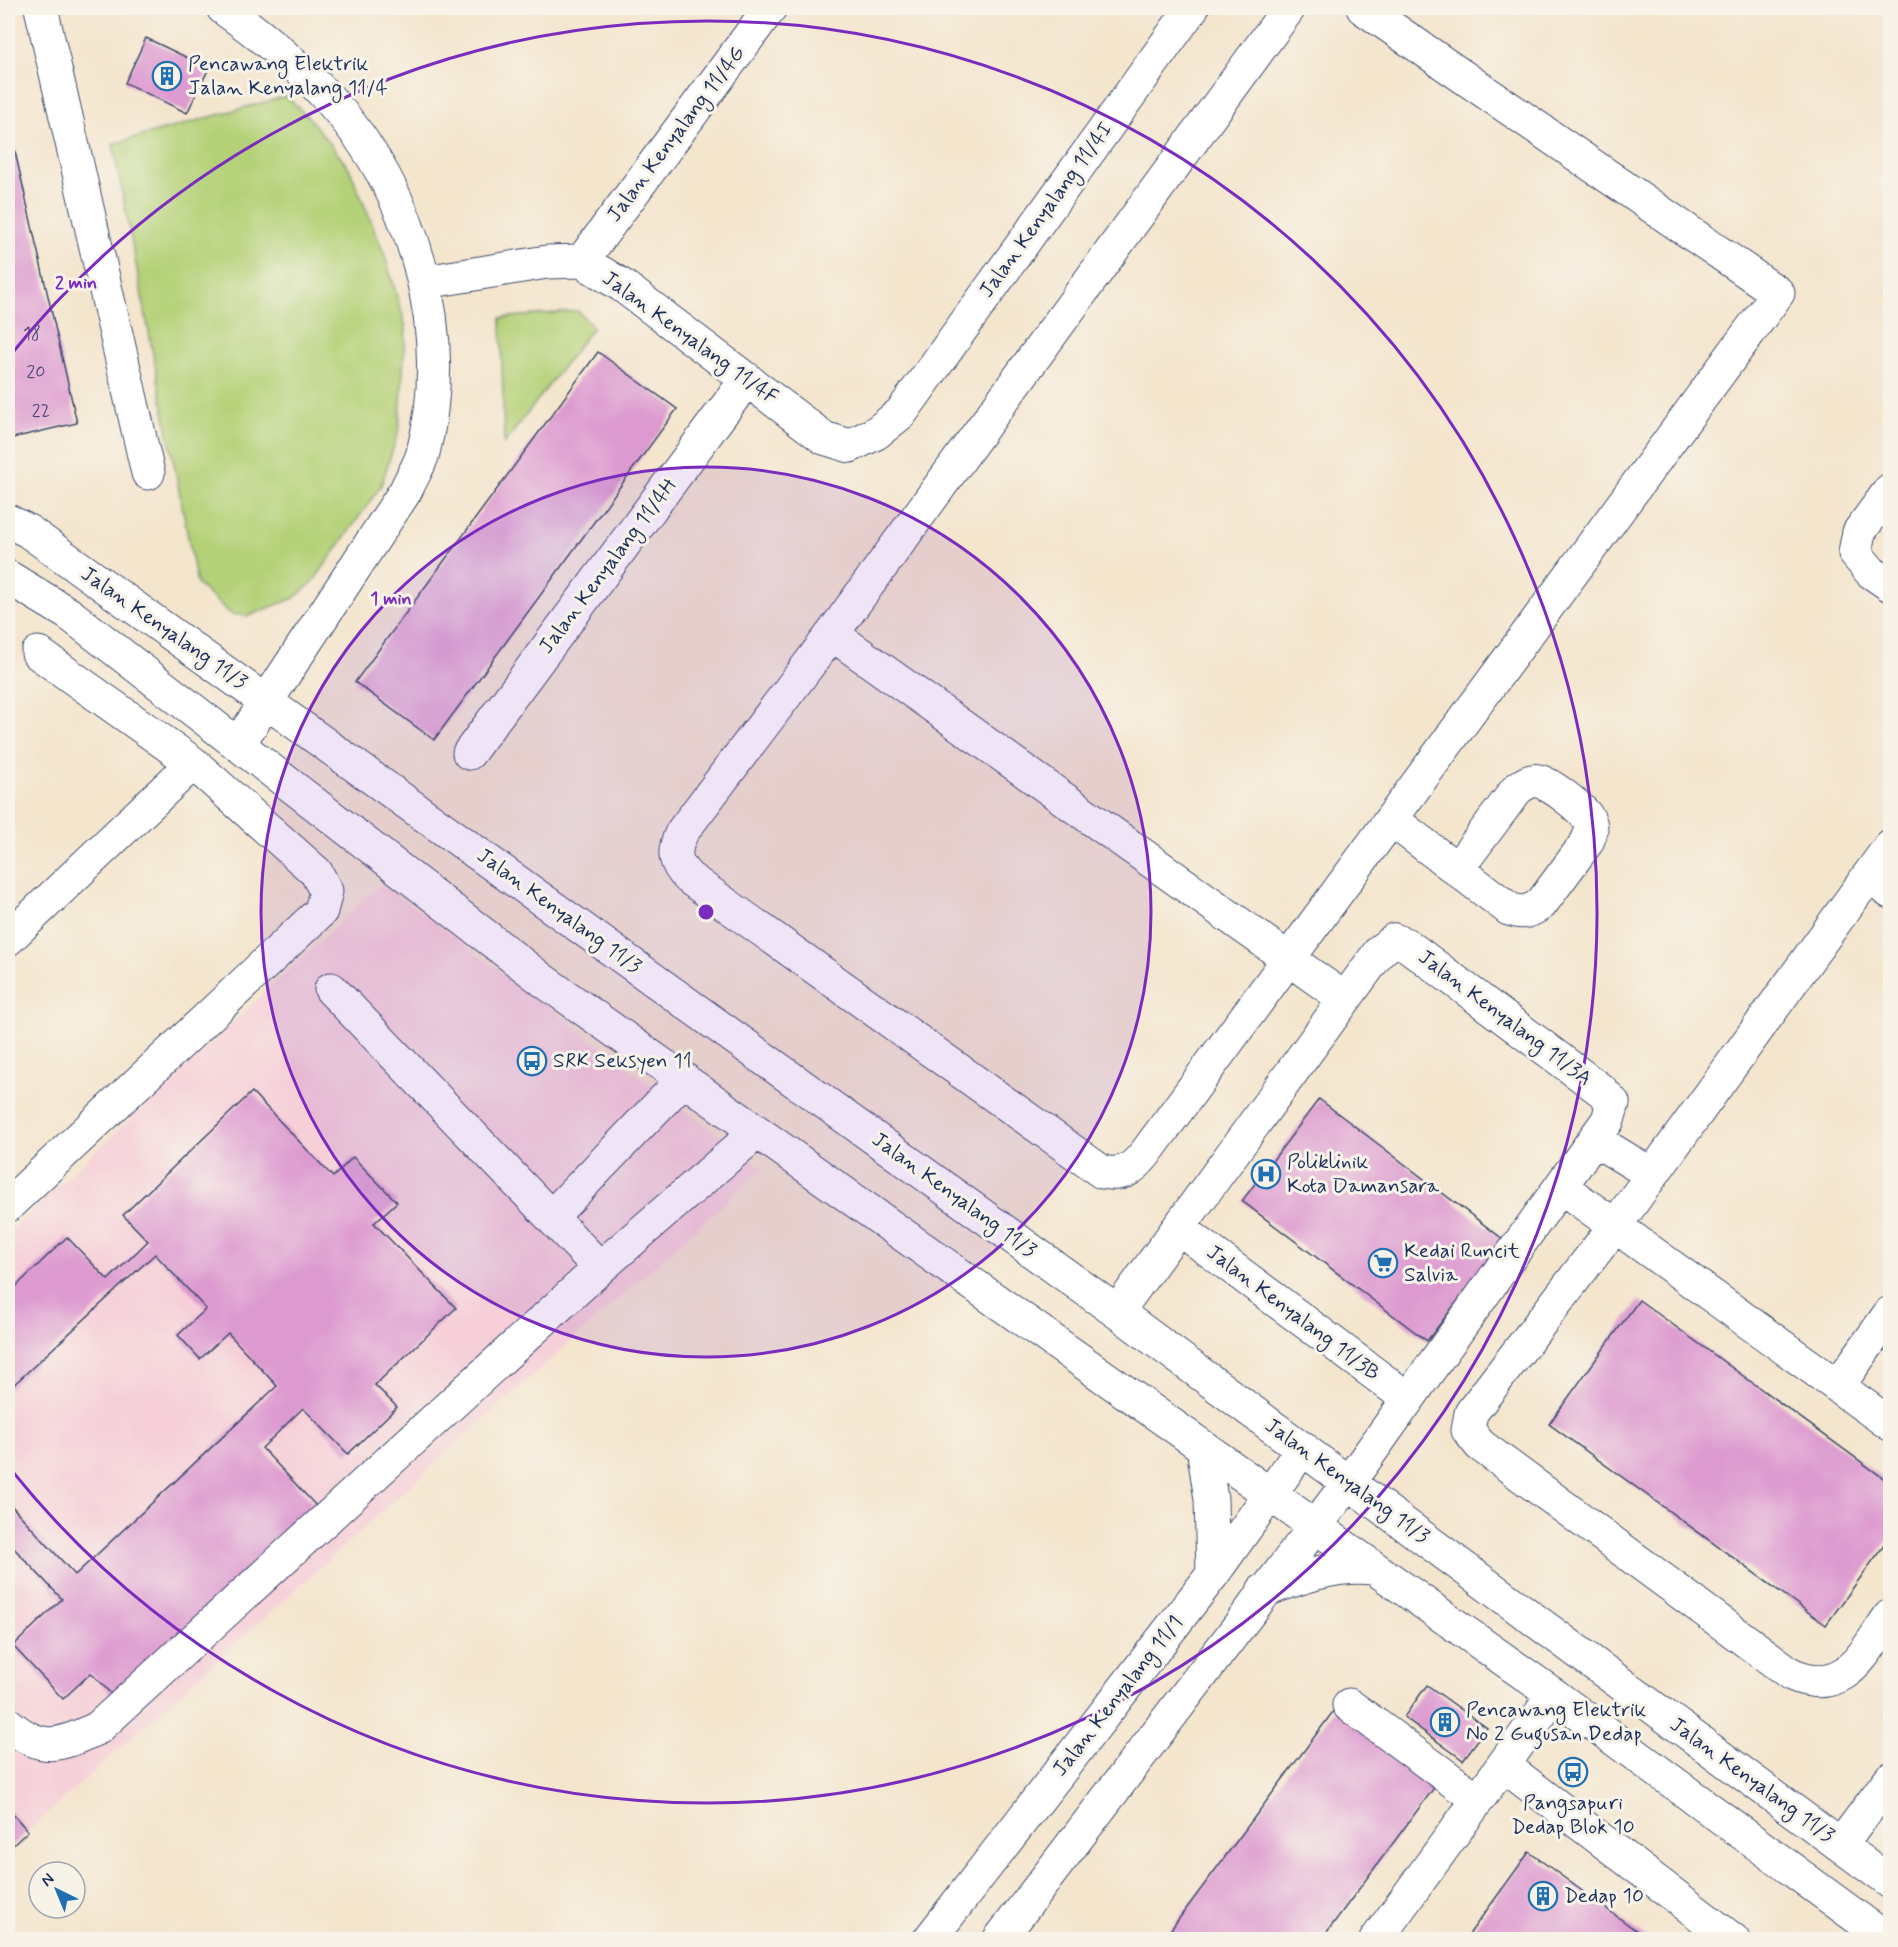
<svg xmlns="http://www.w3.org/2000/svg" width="1898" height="1947" viewBox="0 0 1898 1947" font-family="Mynerve,sans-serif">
  <rect width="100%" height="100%" fill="#f7f3e8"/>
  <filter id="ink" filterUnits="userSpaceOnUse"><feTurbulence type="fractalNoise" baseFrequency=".0167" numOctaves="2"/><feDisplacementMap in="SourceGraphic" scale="12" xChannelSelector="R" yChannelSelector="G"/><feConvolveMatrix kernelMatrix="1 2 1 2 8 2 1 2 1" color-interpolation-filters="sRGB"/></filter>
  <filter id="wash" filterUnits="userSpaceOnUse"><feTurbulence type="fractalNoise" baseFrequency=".008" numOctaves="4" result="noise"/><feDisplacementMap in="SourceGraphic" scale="24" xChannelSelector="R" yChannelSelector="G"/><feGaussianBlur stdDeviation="1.35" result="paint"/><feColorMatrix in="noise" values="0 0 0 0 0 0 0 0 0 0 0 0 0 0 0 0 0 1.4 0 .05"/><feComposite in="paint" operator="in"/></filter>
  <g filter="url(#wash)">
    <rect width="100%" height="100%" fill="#f4e5cd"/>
    <!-- built -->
    <path fill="#f6cfd8" d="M382,883L763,1168L8,1849V1233Z"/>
    <!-- green -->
    <path fill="#b4d177" stroke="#68806a" stroke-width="1.5" d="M286,96L310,119L349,168L384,253L406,327L399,430L381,486L313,582L294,598L248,616L231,614L197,584L113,144Z
      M578,311L593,327L504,444L501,318Z"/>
    <g id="blocks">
      <!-- building -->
      <path fill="#dd9ad0" d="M146,38L209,68L187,113L125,83Z
        M8,121L77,423L8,439Z
        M598,352L677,409L434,740L355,682Z
        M252,1092L333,1177L353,1157L397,1202L374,1223L456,1308L375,1385L397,1407L348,1454L303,1408L262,1448L318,1508L117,1700L91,1673L63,1699L13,1646L62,1599L8,1542V1502L75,1575L277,1386L228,1333L200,1359L178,1335L206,1309L155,1254L8,1390V1294L67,1237L108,1280L148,1241L123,1215Z
        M1319,1099L1504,1240L1427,1341L1242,1201Z
        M1639,1300L1890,1483V1537L1826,1625L1549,1424Z
        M1427,1685L1487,1728L1463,1760L1404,1717Z
        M1335,1709L1437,1784L1321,1940H1163Z
        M8,1809L28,1831L8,1850Z
        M1529,1852L1649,1940H1465Z"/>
    </g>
  </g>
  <g filter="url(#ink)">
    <use href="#blocks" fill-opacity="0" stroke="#3c4a6f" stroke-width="1.5"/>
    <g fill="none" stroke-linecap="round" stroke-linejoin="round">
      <!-- minor casing -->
      <g stroke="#3c4a6f" stroke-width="35">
        <path id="minor" d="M41,8L148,473
          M223,8C261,35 298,65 330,100C414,193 454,330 423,453C420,465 411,478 406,490L239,743
          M1289,8L832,634L682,832C672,852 674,863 689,878L1102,1172C1123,1176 1132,1170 1145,1154L1778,293L1363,8
          M582,261L770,8
          M425,282L547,262L582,261L623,286L824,438L850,446L876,433L901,413L1192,8
          M1890,490L1859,532L1855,553L1871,572L1890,585
          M8,521L28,531L1117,1312L1890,1882
          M8,577L69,614L544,981L1554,1695L1888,1940
          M832,634L1345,999
          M469,753L747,379
          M1392,820L1509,909C1523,914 1529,912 1541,904L1587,842C1590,835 1593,828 1589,820C1585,810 1548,782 1538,781C1530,779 1523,785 1517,789L1457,869
          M1890,846L1615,1226L1471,1413L1468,1430L1480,1445L1791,1674C1845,1698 1863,1654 1890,1616
          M1868,876L1890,892
          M8,939L193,763
          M331,989L600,1268
          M1595,1140L1651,1174
          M1561,1187L1890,1424
          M8,1205L321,911L326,891L316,872L193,763L38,653
          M551,1217L684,1079
          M1179,1228L1407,1398
          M1838,1386L1890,1313
          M1203,1448L1211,1499L1213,1574
          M1263,1591C1299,1578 1334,1564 1373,1568
          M1349,1705L1477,1799
          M8,1724C43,1754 60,1745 98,1728L600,1268L757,1132
          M1503,1765L1733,1940
          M1841,1845L1890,1779
          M929,1940L1213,1574L1303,1448
          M999,1940L1349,1482L1608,1120L1613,1103L1602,1091L1407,945L1394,940L1380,951L1117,1312
          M1376,1940L1554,1695"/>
      </g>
      <!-- minor -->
      <use href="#minor" stroke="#fff" stroke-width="33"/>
    </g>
  </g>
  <!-- distance rings -->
  <circle cx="706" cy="912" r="445" fill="#7b2cbf" fill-opacity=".12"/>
  <g fill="none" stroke="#7b2cbf" stroke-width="3">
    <circle cx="706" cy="912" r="445"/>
    <path d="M9 357A891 891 0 1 1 9 1467"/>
  </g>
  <!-- icons -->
  <defs>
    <g id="building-ring" transform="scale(1.5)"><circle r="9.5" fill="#f7f3e8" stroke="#1f6fb2" stroke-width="1.5"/><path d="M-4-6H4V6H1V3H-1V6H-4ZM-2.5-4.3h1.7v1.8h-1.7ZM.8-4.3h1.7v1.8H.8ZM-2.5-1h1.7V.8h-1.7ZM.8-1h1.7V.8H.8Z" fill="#1f6fb2"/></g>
    <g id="bus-ring" transform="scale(1.5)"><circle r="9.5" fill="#f7f3e8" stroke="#1f6fb2" stroke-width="1.5"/><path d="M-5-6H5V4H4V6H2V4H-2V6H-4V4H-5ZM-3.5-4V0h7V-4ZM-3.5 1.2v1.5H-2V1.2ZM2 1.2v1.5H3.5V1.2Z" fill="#1f6fb2"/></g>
    <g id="hospital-ring" transform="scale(1.5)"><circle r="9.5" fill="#f7f3e8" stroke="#1f6fb2" stroke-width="1.5"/><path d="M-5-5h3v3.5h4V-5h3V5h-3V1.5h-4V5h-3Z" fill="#1f6fb2"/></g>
    <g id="supermarket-ring" transform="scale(1.5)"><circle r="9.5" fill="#f7f3e8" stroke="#1f6fb2" stroke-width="1.5"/><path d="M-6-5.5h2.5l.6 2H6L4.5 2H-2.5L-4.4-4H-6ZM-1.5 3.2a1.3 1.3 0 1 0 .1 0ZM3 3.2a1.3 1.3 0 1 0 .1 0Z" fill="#1f6fb2"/></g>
  </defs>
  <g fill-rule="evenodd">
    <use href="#building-ring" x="167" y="76"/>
    <use href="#bus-ring" x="532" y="1061"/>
    <use href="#hospital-ring" x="1266" y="1174"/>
    <use href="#supermarket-ring" x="1383" y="1263"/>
    <use href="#building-ring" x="1445" y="1722"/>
    <use href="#bus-ring" x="1573" y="1772"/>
    <use href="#building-ring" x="1543" y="1896"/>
  </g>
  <g text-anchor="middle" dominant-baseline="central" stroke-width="6" stroke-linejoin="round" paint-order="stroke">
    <!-- number labels -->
    <g font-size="18" fill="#4c4a7a">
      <text x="32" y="334">18</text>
      <text x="36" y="372">20</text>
      <text x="41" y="411">22</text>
    </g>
    <!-- poi labels -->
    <g font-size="21" fill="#1b2f5e" stroke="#f7f3e8" text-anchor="start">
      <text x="188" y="64">Pencawang Elektrik<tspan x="188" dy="24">Jalan Kenyalang 11/4</tspan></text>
      <text x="553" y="1061">SRK Seksyen 11</text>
      <text x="1287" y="1162">Poliklinik<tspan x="1287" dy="24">Kota Damansara</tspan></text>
      <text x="1404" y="1251">Kedai Runcit<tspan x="1404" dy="24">Salvia</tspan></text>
      <text x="1466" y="1710">Pencawang Elektrik<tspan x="1466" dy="24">No 2 Gugusan Dedap</tspan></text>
      <text x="1573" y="1803" text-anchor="middle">Pangsapuri<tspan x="1573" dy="24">Dedap Blok 10</tspan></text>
      <text x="1564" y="1896">Dedap 10</text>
    </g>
    <!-- street labels -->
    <g font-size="21" fill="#1b2f5e" stroke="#f7f3e8">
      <text transform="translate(676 134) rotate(-53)">Jalan Kenyalang 11/4G</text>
      <text transform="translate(1046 210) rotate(-54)">Jalan Kenyalang 11/4I</text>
      <text transform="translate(690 338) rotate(36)">Jalan Kenyalang 11/4F</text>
      <text transform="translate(608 566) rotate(-53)">Jalan Kenyalang 11/4H</text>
      <text transform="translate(164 628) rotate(35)">Jalan Kenyalang 11/3</text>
      <text transform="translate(559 911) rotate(36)">Jalan Kenyalang 11/3</text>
      <text transform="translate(1505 1018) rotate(37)">Jalan Kenyalang 11/3A</text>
      <text transform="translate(954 1195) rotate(36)">Jalan Kenyalang 11/3</text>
      <text transform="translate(1293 1313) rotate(37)">Jalan Kenyalang 11/3B</text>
      <text transform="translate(1347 1481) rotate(36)">Jalan Kenyalang 11/3</text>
      <text transform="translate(1118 1696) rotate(-52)">Jalan Kenyalang 11/1</text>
      <text transform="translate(1752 1780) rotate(36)">Jalan Kenyalang 11/3</text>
    </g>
  </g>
  <circle cx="706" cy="912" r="9" fill="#7b2cbf" stroke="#f7f3e8" stroke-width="3"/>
  <g font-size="18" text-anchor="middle" font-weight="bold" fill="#7b2cbf" stroke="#f7f3e8" stroke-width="6" stroke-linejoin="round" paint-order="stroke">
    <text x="76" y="288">2 min</text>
    <text x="391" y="604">1 min</text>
  </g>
  <!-- margin -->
  <rect width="1898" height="1947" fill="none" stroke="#f7f3e8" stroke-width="30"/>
  <!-- north arrow -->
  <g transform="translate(57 1890) rotate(317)"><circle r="28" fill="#f7f3e8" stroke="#9fa5b1" stroke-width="1.5"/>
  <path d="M0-4.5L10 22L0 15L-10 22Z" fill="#1f6fb2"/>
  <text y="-9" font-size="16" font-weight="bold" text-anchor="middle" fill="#1b2f5e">N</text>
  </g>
</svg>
